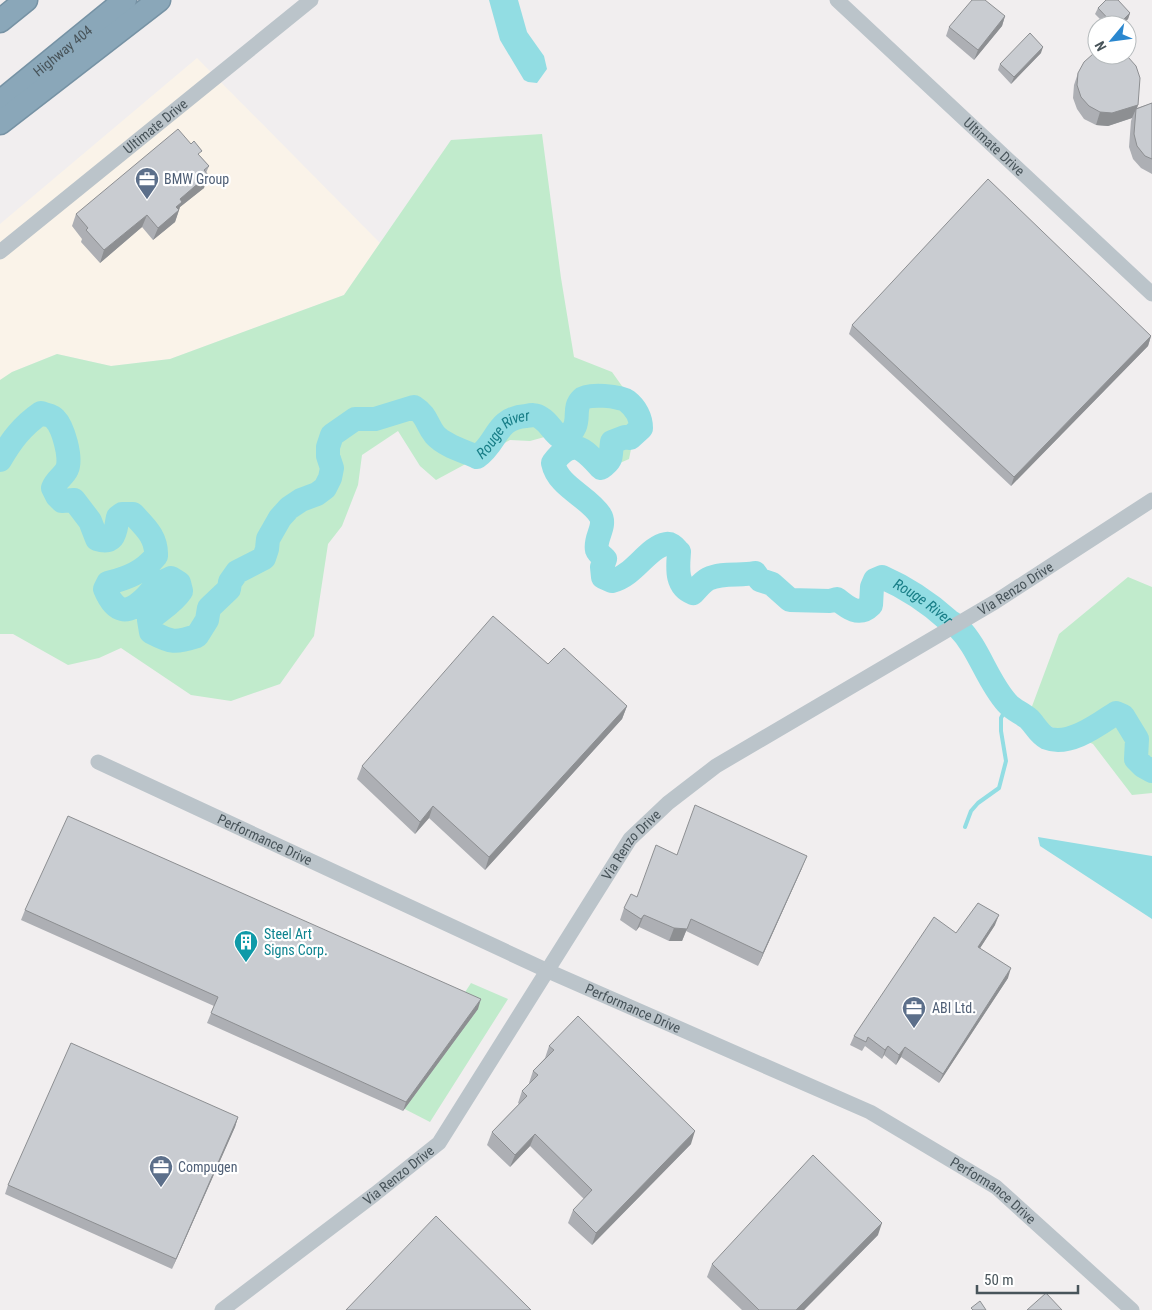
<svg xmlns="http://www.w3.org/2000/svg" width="1152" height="1310" viewBox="0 0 1152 1310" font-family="'Roboto Condensed',sans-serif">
  <rect width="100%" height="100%" fill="#f1eeef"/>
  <!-- commercial -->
  <path fill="#faf3e9" d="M197,58L380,243L344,295L170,359L111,366L57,354L12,372L0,380V224Z"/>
  <!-- green -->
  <path fill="#c1ebcc" d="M542,134L561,278L574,357L612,372L639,410L629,459L604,470L590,464L575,441L559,433L530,441L510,440L436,480L420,466L398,431L362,455L358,485L342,526L328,544L314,636L280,684L231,701L191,695L121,648L99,658L68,665L13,634H0V380L12,372L57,354L111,366L170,359L344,295L451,140Z
    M1128,577L1152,587V793L1132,795L1093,744L1028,717L1059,634Z
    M471,983L508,999L430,1122L393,1103Z"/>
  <!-- water -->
  <path fill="#92dde3" d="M489,0H518L527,32L544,56L547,69L537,83L528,82L524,80L500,40Z
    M1038,837L1152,856V919L1040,846Z"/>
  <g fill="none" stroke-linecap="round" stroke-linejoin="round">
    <!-- stream -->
    <path stroke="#92dde3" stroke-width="4" d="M965,827L971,811L978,803L999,788L1006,761L1001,731V718L1008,705"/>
    <!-- river -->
    <path stroke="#92dde3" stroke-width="24" id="s1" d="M0,460C11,441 22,426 41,413C46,415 52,415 55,419C63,427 72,458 67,469C64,476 56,480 53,488L57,496L62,501L74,500L90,521L97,539C116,545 115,531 118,517L122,514H133C145,527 157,537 156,556C143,572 128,578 108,583L105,589C115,613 127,616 146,597C150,593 153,588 157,585C161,582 167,580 171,578L179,583L181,591C173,603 160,610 149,620L151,632C172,643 175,643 197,636L207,620L209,608L229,589L230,582L237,572L264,558L267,549L268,539L280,518L289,508L301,500L317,494L325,488L330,478L332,468L328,456V447L332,435L355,419H375L414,407C428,416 426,424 435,435C445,446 464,451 477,457C498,443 495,418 526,416C531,415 536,414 541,418C550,423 553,434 563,439C586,425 570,410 582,399C588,393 620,396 627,401C636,408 641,418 641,428L630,438L625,437L612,442C610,456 614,459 601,468C584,449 573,436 553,463C558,487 588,496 600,515C607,526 594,538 597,550C598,553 603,557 605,559L602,567L603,577L612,581C634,576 648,547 666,544C672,543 675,548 679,552C678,567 675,586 693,593C697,589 702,582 708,579C722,572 740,576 755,573L760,580L772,584L790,600L830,601L837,599C848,608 859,617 871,605L872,587L875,580L882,577C907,588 928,602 948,620C951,623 955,624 958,627C979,648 987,681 1007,703C1013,710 1022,713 1029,719C1035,725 1039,734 1047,738C1069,747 1099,724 1116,713L1123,716L1137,739L1136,759L1143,766L1152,771"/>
    <!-- highway casing -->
    <g stroke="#7692a4" stroke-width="25">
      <g id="highway">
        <path d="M0,21L26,0"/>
        <path id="s6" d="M0,102L125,0"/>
        <path d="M0,123L159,0"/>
      </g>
    </g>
    <!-- minor -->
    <g stroke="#bbc4ca" stroke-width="15">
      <path id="s2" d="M837,0L1152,294"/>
      <path id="s3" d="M0,252L311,0"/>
      <path id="s4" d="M98,762L548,971L870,1112L996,1187L1132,1310"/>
      <path id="s5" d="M222,1310L375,1194L439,1143L630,839L668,803L716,766L995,602L1152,500"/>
    </g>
    <!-- highway -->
    <use href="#highway" stroke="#8aa7b9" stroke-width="22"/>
  </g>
  <!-- wall -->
  <path fill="#adafb4" d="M1098,8L1130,13L1128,19L1122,25H1106L1095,14Z
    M1005,16L1002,26L974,60L946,36L949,27Z
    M1041,53L1011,84L998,70L1000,64Z
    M1078,73L1138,105L1137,108L1152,103V174L1141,168L1133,159L1129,147L1131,121L1132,118L1108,126L1096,125L1084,119L1077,109L1073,98L1074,85Z
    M200,156L209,166L206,173L204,188L180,207L175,222L153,240L142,227L100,263L81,242L82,239L72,226L76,214Z
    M852,325L1151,336L1148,346L1011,486L849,334Z
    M548,664L627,706L622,719L485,870L429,818L415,834L357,779L362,766Z
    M677,855L802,868L758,966L686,931L682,941H669L639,927L636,931L620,920L624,908L637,897Z
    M25,910L478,1009L403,1111L207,1023L214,1006L21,920Z
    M995,925L980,948L1008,978L939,1083L901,1057L896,1065L884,1055L882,1059L865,1046L862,1051L850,1045L854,1036L956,933Z
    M549,1046L691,1144L592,1245L568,1223L573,1210L584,1199L530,1146L510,1167L487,1145L492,1132L519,1104L518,1103L522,1091L529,1084V1083L533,1071L545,1058Z
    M238,1117L235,1127L172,1269L5,1194L8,1185Z
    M878,1235L804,1310H742L707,1277L712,1264Z"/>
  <!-- shaded-wall -->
  <path fill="#8d8f92" d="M1130,13L1128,19L1122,25H1118Z
    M1005,16L1002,26L974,60L978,50Z
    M1043,47L1041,53L1011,84L1014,77Z
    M1138,105L1135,113L1136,109L1132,118L1108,126L1096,125L1100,112Z
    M208,175L204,188L180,207L175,222L153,240L158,228L176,207L180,199Z
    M147,215L142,227L100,263L104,250Z
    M1151,336L1148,346L1011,486L1014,477Z
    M627,706L622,719L485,870L489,857Z
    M433,806L429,818L415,834L420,822Z
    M807,856L802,868L758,966L763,953Z
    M644,915L639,927L636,931L641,919Z
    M999,915L995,925L975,956L978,947Z
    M691,919L682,941H669L674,928Z
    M1011,968L1008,978L939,1083L943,1074Z
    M481,999L478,1009L403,1111L406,1102Z
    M888,1046L884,1055L882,1059L885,1050Z
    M905,1047L901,1057L896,1065L899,1055Z
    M238,1117L235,1127L172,1269L176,1259Z
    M695,1131L691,1144L592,1245L596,1233Z
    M535,1134L530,1146L510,1167L515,1155Z
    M882,1223L878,1235L804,1310H796Z"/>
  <!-- building -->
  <path fill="#c9ccd1" stroke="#8d8f92" d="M972,0H985L1005,16L978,50L949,27Z
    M1106,0H1118L1130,13L1118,25H1114L1098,8Z
    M1030,33L1043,47L1014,77L1000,64Z
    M1097,53V55H1125L1128,57L1136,66L1140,78L1138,105L1112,113L1100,112L1089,106L1081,97L1077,85L1078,73L1084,62L1093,54Z
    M1152,103V159L1145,156L1137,146L1134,134L1136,109Z
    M178,129L191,144L194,141L202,151L198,154L209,166L204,170L208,175L180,199L182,202L176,207L179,210L158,228L147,215L104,250L86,230L88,228L76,214Z
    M988,179L1151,336L1014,477L852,325Z
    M493,616L548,664L564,648L627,706L489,857L433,806L420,822L362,766Z
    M695,805L807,856L763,953L691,919L687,929L674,928L644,915L641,919L624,908L631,894L637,897L656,845L677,855Z
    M68,816L481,999L406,1102L211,1013L218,997L25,910Z
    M978,903L999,915L978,947L1011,968L943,1074L905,1047L899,1055L888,1046L885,1050L868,1037L866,1042L854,1036L934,917L956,933Z
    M578,1016L695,1131L596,1233L573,1210L592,1190L535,1134L515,1155L492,1132L527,1096L522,1091L538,1075L533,1071L554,1050L549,1046Z
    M71,1043L238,1117L176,1259L8,1185Z
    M813,1155L882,1223L796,1310H759L712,1264Z
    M436,1216L531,1310H346Z
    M1046,1293L1062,1310H1027Z
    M980,1301L986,1310H973L971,1308Z"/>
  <!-- icons -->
  <defs>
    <g id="office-pin" transform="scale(1.25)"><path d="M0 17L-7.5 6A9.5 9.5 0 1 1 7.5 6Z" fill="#5c6f8a" stroke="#fff"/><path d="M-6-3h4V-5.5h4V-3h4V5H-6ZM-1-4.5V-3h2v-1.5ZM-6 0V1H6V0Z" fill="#fff"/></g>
    <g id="building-pin" transform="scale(1.25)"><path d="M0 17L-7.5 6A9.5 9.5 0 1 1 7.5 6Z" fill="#0f9aa8" stroke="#fff"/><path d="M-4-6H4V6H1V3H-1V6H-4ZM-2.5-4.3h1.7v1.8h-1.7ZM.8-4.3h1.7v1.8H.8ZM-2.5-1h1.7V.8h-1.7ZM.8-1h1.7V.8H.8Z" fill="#fff"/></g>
  </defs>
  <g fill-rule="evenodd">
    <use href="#office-pin" x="147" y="179"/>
    <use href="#building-pin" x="246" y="942"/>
    <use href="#office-pin" x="914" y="1008"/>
    <use href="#office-pin" x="161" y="1167"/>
  </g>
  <g text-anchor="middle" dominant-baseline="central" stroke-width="4.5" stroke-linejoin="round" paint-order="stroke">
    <!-- street labels -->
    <g font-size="14" fill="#48545a" stroke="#fff">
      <text stroke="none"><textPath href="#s6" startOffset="81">Highway 404</textPath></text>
      <text stroke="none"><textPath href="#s3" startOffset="200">Ultimate Drive</textPath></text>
      <text stroke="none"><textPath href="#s2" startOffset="215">Ultimate Drive</textPath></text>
      <text stroke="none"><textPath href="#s5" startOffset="1094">Via Renzo Drive</textPath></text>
      <text stroke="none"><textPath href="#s4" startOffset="184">Performance Drive</textPath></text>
      <text stroke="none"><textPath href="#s5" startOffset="629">Via Renzo Drive</textPath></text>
      <text stroke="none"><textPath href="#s4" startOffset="589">Performance Drive</textPath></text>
      <text stroke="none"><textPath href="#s5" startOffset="222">Via Renzo Drive</textPath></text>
      <text stroke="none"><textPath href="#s4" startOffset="994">Performance Drive</textPath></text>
    </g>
    <!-- service labels -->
    <g font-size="14" fill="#4e5e75" stroke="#fff" text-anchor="start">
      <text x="164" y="179">BMW Group</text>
      <text x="932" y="1008">ABI Ltd.</text>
      <text x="178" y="1167">Compugen</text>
    </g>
    <!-- culture labels -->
    <g font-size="14" fill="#0d838f" stroke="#fff" text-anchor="start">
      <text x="264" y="934">Steel Art<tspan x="264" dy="16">Signs Corp.</tspan></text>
    </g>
    <!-- water labels -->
    <g font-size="15" font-style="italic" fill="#187e87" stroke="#fff">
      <text stroke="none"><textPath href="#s1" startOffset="1074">Rouge River</textPath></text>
      <text stroke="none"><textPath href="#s1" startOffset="1959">Rouge River</textPath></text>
    </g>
  </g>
  <!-- north arrow -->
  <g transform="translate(1112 40) rotate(241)"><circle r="24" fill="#ffffff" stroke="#b6bbbd"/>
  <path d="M0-4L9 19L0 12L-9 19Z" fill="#2a87cf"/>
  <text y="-8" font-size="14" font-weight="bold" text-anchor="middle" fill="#48545a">N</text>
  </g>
  <!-- scale -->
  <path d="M977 1285v8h101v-8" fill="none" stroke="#48545a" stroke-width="2.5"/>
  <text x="984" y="1285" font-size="15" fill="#48545a" stroke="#ffffff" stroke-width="4" paint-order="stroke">50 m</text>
</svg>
